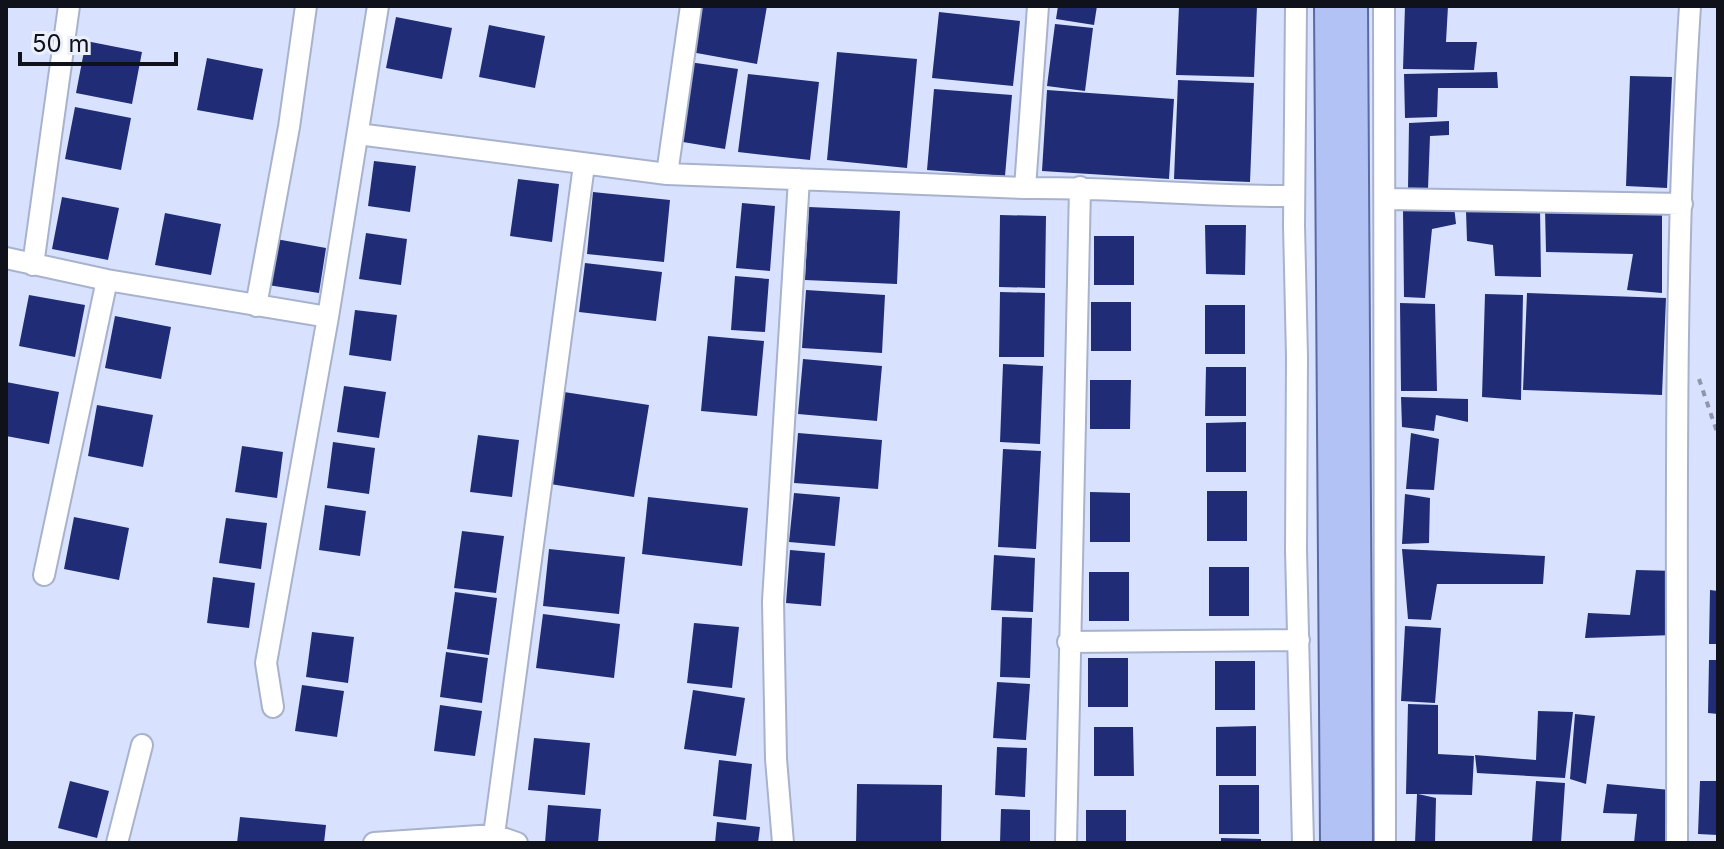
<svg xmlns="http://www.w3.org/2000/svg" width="1724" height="849" viewBox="0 0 1724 849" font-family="Inter,sans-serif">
  <rect width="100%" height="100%" fill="#d8e2ff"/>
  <!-- building -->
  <path fill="#202d76" d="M699,6H767L757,64L691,52Z
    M1058,6H1097L1094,25L1056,19Z
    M1179,6H1257L1254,77L1176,75Z
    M1405,6H1448L1446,42H1477L1474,70L1403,69Z
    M939,12L1020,21L1013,86L932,78Z
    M396,17L452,28L442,79L386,68Z
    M1055,24L1093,28L1085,91L1047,86Z
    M489,25L545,36L535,88L479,77Z
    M86,41L142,52L132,104L76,93Z
    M837,52L917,59L907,168L827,160Z
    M207,58L263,69L253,120L197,110Z
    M689,62L738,69L725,149L677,141Z
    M1497,72L1498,88H1438L1437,117L1405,118L1404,74Z
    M748,74L819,82L810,160L738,152Z
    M1630,76L1672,77L1667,188L1626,186Z
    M1178,80L1254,83L1250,182L1174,179Z
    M934,89L1012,95L1005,176L927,170Z
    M1047,90L1174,99L1169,179L1042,171Z
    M75,107L131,118L121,170L65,159Z
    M1449,121V135L1430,136L1428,189H1408L1409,123Z
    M374,161L416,166L410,212L368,206Z
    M518,179L559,184L552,242L510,236Z
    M593,192L670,200L664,262L587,254Z
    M62,197L119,208L108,260L52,249Z
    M742,203L775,206L770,271L736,268Z
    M1454,206L1456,224L1432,229L1425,298L1404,297L1403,210Z
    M1540,206L1541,277L1495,276L1493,245L1467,241L1466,211Z
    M809,207L900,211L897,284L805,280Z
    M1545,208L1662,213V293L1627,290L1633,254L1546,252Z
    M165,213L221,224L211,275L155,265Z
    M1000,215L1046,216L1045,288L999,287Z
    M1205,225H1246L1245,275L1206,274Z
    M366,233L407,239L401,285L359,279Z
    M1094,236H1134V285H1094Z
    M276,239L326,248L319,293L268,285Z
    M585,263L662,272L656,321L579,312Z
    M735,276L769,279L765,332L731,330Z
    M806,290L885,295L882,353L802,348Z
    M1000,292L1045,293L1044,357H999Z
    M1527,293L1666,298L1662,395L1523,390Z
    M1485,294L1523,295L1521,400L1482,397Z
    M29,295L85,305L75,357L19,346Z
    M1091,302H1131V351H1091Z
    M1400,303L1435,304L1437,391H1401Z
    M1205,305H1245V354H1205Z
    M355,310L397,315L391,361L349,355Z
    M115,316L171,327L161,379L105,368Z
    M708,336L764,341L757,416L701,411Z
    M803,359L882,366L877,421L798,414Z
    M1003,364L1043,366L1040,444L1000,442Z
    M1206,367H1246V416H1205Z
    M1090,380H1131L1130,429H1090Z
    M6,382L59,392L49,444L6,436Z
    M344,386L386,392L379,438L337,432Z
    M564,392L649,405L634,497L550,484Z
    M1401,397L1468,399V422L1436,415L1434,431L1402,427Z
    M97,405L153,415L143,467L88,456Z
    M1246,422V472H1206V423Z
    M798,433L882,440L878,489L794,483Z
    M1411,433L1439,439L1434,490L1406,489Z
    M478,435L519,440L512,497L470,492Z
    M333,442L375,448L369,494L327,488Z
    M242,446L283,452L277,498L235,492Z
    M1003,449L1041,451L1036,549L998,547Z
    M1207,491H1247V541H1207Z
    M1090,492L1130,493V542H1090Z
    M794,493L840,497L835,546L789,542Z
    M1405,494L1430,498L1429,543L1402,544Z
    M648,497L748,508L742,566L642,554Z
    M325,505L366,511L360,556L319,550Z
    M74,517L129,528L119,580L64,569Z
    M226,518L267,523L261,569L219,563Z
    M462,531L504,536L496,593L454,588Z
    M549,549L625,557L619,614L543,606Z
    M1402,549L1545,556L1543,584H1437L1431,620L1408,619Z
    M790,550L825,553L821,606L786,603Z
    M994,555L1035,558L1033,612L991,610Z
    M1209,567H1249V616H1209Z
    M1636,570L1677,571L1674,635L1585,638L1588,613L1630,615Z
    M1089,572H1129V621H1089Z
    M213,577L255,583L249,628L207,623Z
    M1710,590L1718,591V644H1709Z
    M455,592L497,598L489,655L447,649Z
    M543,614L620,624L614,678L536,668Z
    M1002,617L1032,618L1030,678L1000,677Z
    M694,623L739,627L732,688L687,683Z
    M1405,626L1441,628L1435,703L1401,701Z
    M312,632L354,637L348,683L306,677Z
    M446,652L488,658L482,703L440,697Z
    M1088,658H1128V707H1088Z
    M1709,660H1718V714L1708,713Z
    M1215,661H1255V710H1215Z
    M997,682L1030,684L1026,740L993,738Z
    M302,685L344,691L337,737L295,731Z
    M693,690L745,698L736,756L684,749Z
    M1408,704L1438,705V754L1474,756L1472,795L1418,794L1436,798L1435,843H1415L1417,794H1406Z
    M440,705L482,711L475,756L434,751Z
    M1538,711L1573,712L1565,778L1477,773L1475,755L1536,760Z
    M1575,714L1595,716L1586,784L1570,779Z
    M1256,726V776H1216V727Z
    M1094,727H1133L1134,776H1094Z
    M534,738L590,743L585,795L528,790Z
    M997,747L1027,748L1025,797L995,795Z
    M719,760L752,764L746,820L713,816Z
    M70,781L109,791L97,838L58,828Z
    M1536,781L1565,783L1561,843L1532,842Z
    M1700,781H1718V835L1698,834Z
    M857,784L942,785L941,843H856Z
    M1607,784L1670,790V843H1634L1637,814L1603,813Z
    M1219,785H1259V834H1219Z
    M548,805L601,809L598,843H545Z
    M1001,809L1030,810V843H1000Z
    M1086,810H1126V843H1086Z
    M240,817L326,825L324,843H237Z
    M717,822L760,827L758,843H715Z
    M1221,838L1261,839V843H1221Z"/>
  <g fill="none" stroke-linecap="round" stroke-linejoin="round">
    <!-- minor casing -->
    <g stroke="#a8b2cd" stroke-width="24">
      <path id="minor" d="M1296,6L1294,225L1297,357L1296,550L1303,843
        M1384,6L1385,843
        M358,134L667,174L1025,188C1115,187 1204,197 1294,196
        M667,174L691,6
        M1025,188L1038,6
        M1386,199L1682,204
        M6,258L107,280L328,317L378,6
        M33,265L69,6
        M256,306L289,127L306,6
        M44,575L107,280
        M1068,642L1299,640
        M273,707L266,663L328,317
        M494,835L584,165
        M117,843L142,745
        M374,843L494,835L517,843
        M783,843L776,759L773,601L799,179
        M1066,843L1080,187
        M1677,843C1678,564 1672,284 1690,6"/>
    </g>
    <!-- major casing -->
    <g stroke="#596aa4" stroke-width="30">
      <path id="major" d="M1328,6L1334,843
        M1354,6L1359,843"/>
    </g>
    <!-- path -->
    <path stroke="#8f96ac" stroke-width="4" stroke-dasharray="6 6" stroke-linecap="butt" d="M1699,379L1718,435"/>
    <!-- minor -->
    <use href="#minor" stroke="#fff" stroke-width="20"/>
    <!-- major -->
    <use href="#major" stroke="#b3c2f4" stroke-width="26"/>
  </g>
  <!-- border -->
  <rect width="1724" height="849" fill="none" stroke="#0f121b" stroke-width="16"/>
  <!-- scale -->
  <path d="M20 52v12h156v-12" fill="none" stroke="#0f121b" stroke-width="4"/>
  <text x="32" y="52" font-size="24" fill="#0f121b" stroke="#ebf0fb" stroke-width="6" paint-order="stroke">50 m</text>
</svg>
